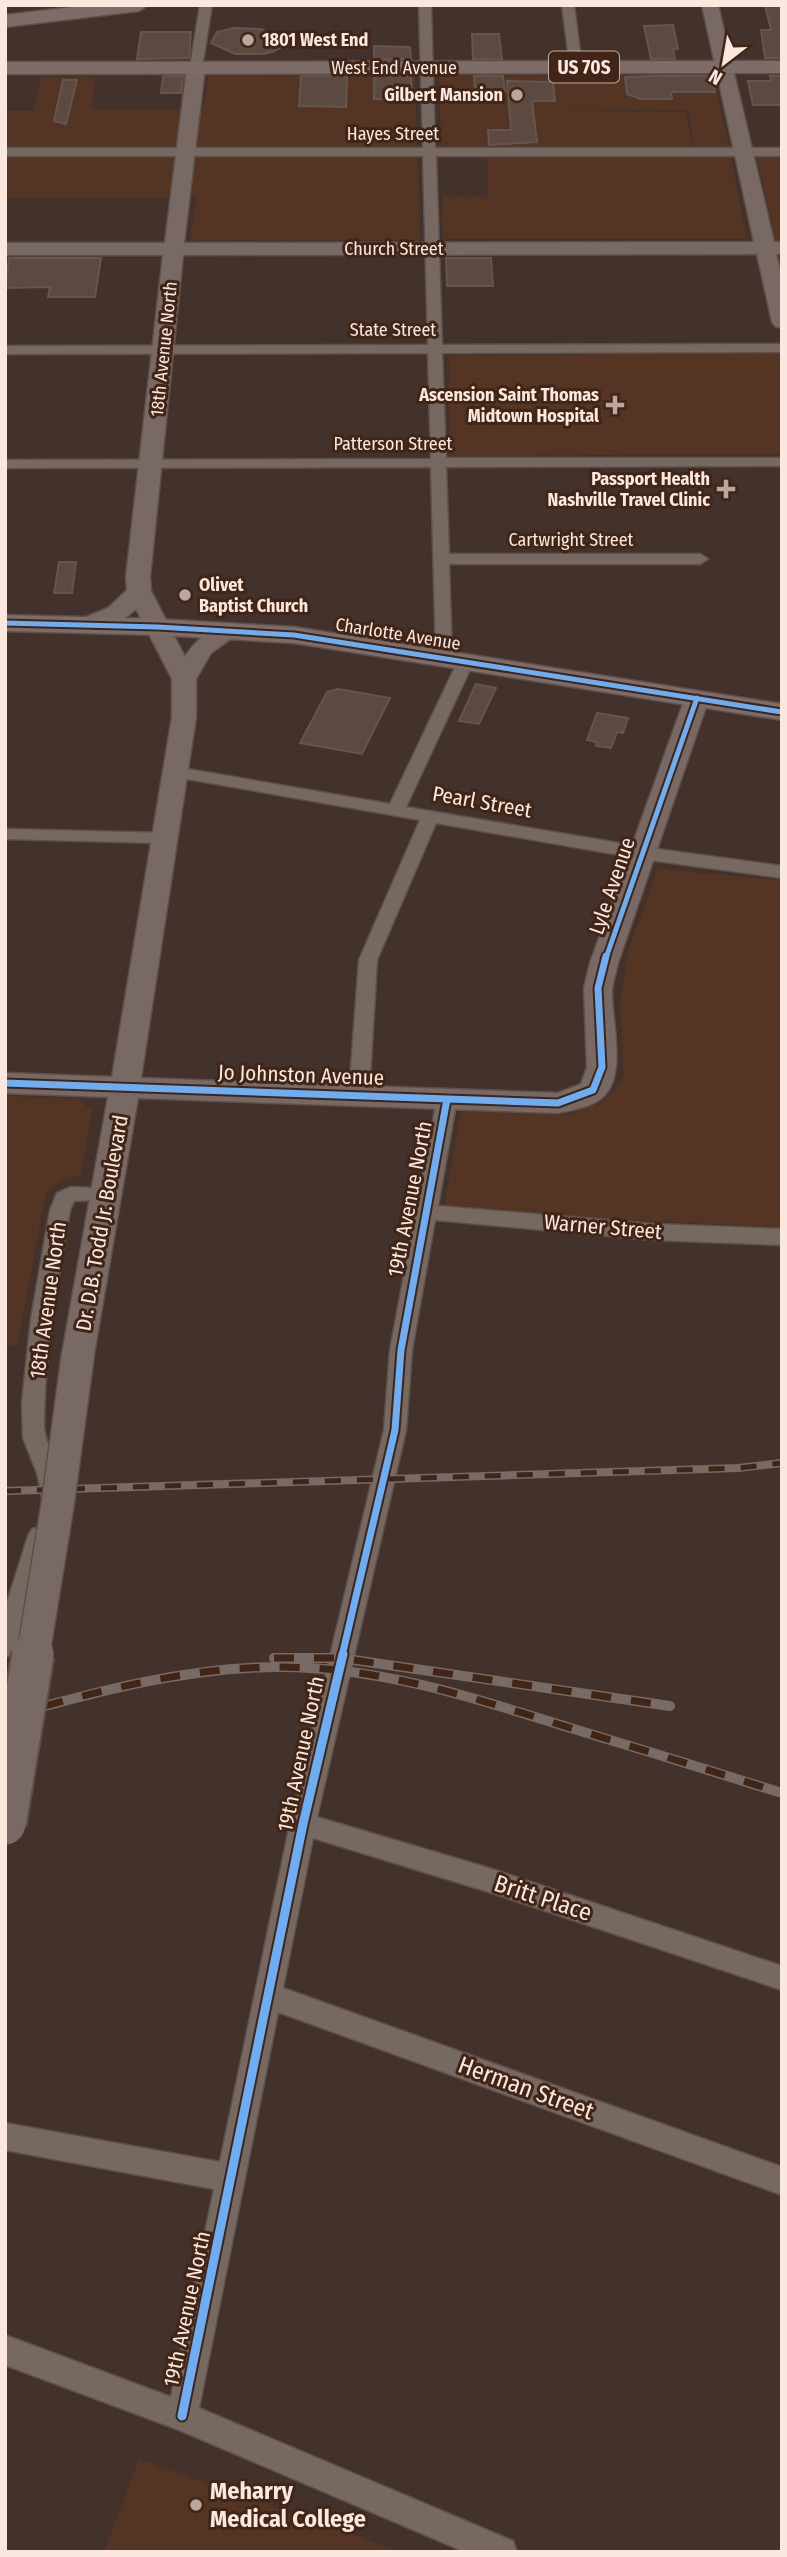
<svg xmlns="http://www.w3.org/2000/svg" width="787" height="2557" viewBox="0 0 787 2557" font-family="'Fira Sans Condensed',sans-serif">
  <rect width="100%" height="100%" fill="#42322b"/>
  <!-- built -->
  <path fill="#543423" d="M208,76H415L420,240H190L197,197H5V111H33L41,77H95L91,110H203Z
    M439,76H713L729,146H695L688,110H540L685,112L695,157H731L747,239H443L442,196L488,197L487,158L516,157L514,147H441Z
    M757,157H782V269Z
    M782,352V454L449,456V356Z
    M658,869L782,880V1227L560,1217L444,1206L461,1111L567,1115L596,1104L614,1091L624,1077L620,1005L628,951Z
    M5,1096L77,1099L92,1110L81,1174L56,1184L46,1193L17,1346L5,1345Z
    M139,2459L401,2552H104Z"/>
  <!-- building -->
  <path fill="#5c4a40" stroke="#635650" stroke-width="2" d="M765,5H782V58H765L761,30H771Z
    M673,25L678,49H673L675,59H651L644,26Z
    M234,28L261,29L293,41L272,52L263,54H235L211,43L217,32Z
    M141,32H191L189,58L137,59Z
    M472,34H499L502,59H473Z
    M374,46L410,47L411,59H374Z
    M163,76H183L181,93H161Z
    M301,76H347L346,107L299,106Z
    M374,76H411L412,100L374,99Z
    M474,76H503L505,92H475Z
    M654,76H712L715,92H671L672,99H640L627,94L625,77Z
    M770,76H782V105H753L748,81H771Z
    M63,80H77L66,124L54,121Z
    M507,81L553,82L555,101H532L537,142L489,145L488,130H511Z
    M9,258H101L95,297H48L50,287L5,288Z
    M446,258H491L493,286H447Z
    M59,562H76L72,593H54Z
    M476,684L496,688L479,724L459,721Z
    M338,689L390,698L362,754L300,743L327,692Z
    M597,713L628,718L623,733L617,732L611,748L596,746L597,742L587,740Z"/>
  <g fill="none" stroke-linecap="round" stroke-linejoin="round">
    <!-- street casing -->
    <g stroke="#5e5049" stroke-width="3">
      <path id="street" d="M200,5H212L202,67L196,70L190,67Z
        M419,5H431L435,148H782V156H436L442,345L782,344V352L442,353L446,458H782V466L446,467L449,554H700L708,559L700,564H449L452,657L444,662L436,657L431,467L5,468V460L431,459L428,353L5,354V346L428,345L423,156H5V148H423Z
        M562,5H574L582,67L576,70L570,67Z
        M466,656L474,661L406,807L642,847L782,866V878L642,859L436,823L377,960L369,1095L366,1100H352L349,1095L359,960L420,820L176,777L167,772L176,767L390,804L458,661Z
        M5,829L165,833L174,838L165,843L5,839Z
        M447,1092L454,1094L457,1099L438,1206L653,1224L782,1229V1245L653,1240L435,1220L412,1350L406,1430L317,1817L492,1869L782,1966V1990L492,1893L313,1838L283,1988L782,2167V2195L278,2012L199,2408L513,2541L517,2552H465L179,2430L5,2365V2335L171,2397L214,2189L5,2150V2123L220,2162L290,1824L384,1430L390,1350L437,1099L440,1094Z
        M71,1187L115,1189L118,1194L115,1199L74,1201L70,1210C58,1281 44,1353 44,1425C44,1450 70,1474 58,1497L50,1500L42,1497L37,1473L23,1438L22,1402L31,1319L50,1210L57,1193Z
        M40,1527L48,1529L52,1536L17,1647L13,1654L5,1657V1609L28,1536L32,1529Z"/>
    </g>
    <!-- secondary casing -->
    <g stroke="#5e5049" stroke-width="3">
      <path id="secondary" d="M702,5H718L774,242H782V254H776L782,277V328L775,326L772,322L757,254L183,255L150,577L151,591L185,657C195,640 218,620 239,625L243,630L211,653L196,679V717L141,1078L558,1093L581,1084L587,1067L584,988L590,963L685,698L688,693L697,691L706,693L709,698L618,963C616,972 613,981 612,990C611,1019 627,1073 604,1096C593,1107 572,1110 558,1113L138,1098L94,1354L89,1363L78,1366L67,1363L62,1354L108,1097L5,1093V1073L112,1077L172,717V679L136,609C122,622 98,635 79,630L75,625L79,620L108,608L127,590L126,577L163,255H5V243H165L187,67L196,62L205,67L184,243L754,242Z"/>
    </g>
    <!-- primary casing -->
    <g stroke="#5e5049" stroke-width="3">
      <path id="primary" d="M90,5H148L139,11L5,27V15Z
        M782,61V73L5,74V62Z
        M5,615L158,619L294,627L782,704V720L294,643L158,635L5,631Z"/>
    </g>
    <!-- street -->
    <use href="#street" fill="#756962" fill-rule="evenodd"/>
    <!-- secondary -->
    <use href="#secondary" fill="#796964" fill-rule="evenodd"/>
    <!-- primary -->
    <use href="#primary" fill="#7d6c67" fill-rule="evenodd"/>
    <!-- rail-far1 casing -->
    <g stroke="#786a64" stroke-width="8">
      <path id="rail-far1" d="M5,1491L738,1468L782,1463"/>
    </g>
    <!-- rail casing -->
    <g stroke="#786a64" stroke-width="10">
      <path id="rail" d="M274,1658H340L670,1706
        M5,1717C95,1692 186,1667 280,1667C378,1667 472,1697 564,1726C637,1748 709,1770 782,1793"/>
    </g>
    <!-- rail-far1 -->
    <use href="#rail-far1" stroke="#412517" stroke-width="5" stroke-dasharray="16" stroke-linecap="butt"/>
    <!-- rail -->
    <use href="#rail" stroke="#412517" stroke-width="7" stroke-dasharray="20" stroke-linecap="butt"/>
    <!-- secondary-bridge-far1 casing -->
    <g stroke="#5e5049" stroke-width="35" stroke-linecap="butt">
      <path id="secondary-bridge-far1" d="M33,1656L58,1502L78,1354"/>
    </g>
    <!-- secondary-bridge casing -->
    <g stroke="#5e5049" stroke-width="45" stroke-linecap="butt">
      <path id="secondary-bridge" d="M5,1824L33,1654"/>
    </g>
    <!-- secondary-bridge-far1 -->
    <use href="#secondary-bridge-far1" stroke="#796964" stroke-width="32"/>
    <!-- secondary-bridge -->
    <use href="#secondary-bridge" stroke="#796964" stroke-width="41"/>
    <!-- cycleway-far2 casing -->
    <g stroke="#412517" stroke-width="9">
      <path id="cycleway-far2" d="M5,623L158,627L294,635L782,712
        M606,958L697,698"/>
    </g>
    <!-- cycleway-far1 casing -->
    <g stroke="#412517" stroke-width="11">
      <path id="cycleway-far1" d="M5,1083L558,1103L593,1090L602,1067L598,988L606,956
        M342,1656L395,1430L401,1350L447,1099"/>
    </g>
    <!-- cycleway casing -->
    <g stroke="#412517" stroke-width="13">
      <path id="cycleway" d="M182,2416L303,1824L343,1654"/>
    </g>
    <!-- cycleway-far2 -->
    <use href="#cycleway-far2" stroke="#6dadf4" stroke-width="5"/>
    <!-- cycleway-far1 -->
    <use href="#cycleway-far1" stroke="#6dadf4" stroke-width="7"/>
    <!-- cycleway -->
    <use href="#cycleway" stroke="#6dadf4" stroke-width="9"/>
  </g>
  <!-- markers -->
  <g fill="#baa89f" stroke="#412517" stroke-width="2.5">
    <circle cx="248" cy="40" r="7"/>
    <circle cx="517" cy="95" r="7"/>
    <path d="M611.5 394.5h7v7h7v7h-7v7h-7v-7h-7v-7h7z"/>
    <path d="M722.5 478.5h7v7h7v7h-7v7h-7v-7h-7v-7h7z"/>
    <circle cx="185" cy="595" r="7"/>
    <circle cx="196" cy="2505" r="7"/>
  </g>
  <g text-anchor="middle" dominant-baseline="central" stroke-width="6" stroke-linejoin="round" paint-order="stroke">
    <!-- far-poi labels -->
    <g font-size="18" font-weight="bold" fill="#fae7de" stroke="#412517" text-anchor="end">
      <text x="262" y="40" text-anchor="start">1801 West End</text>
      <text x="503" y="95">Gilbert Mansion</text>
      <text x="599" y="395">Ascension Saint Thomas<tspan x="599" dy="21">Midtown Hospital</tspan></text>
      <text x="710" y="479">Passport Health<tspan x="710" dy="21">Nashville Travel Clinic</tspan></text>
      <text x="199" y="585" text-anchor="start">Olivet<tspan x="199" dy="21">Baptist Church</tspan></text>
    </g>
    <!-- far-street labels -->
    <g font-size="18" fill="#fae7de" stroke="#412517">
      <text x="394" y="68">West End Avenue</text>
      <text x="393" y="134">Hayes Street</text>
      <text x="394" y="249">Church Street</text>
      <text x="393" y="330">State Street</text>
      <text transform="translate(164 349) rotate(-84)">18th Avenue North</text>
      <text x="393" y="444">Patterson Street</text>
      <text x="571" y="540">Cartwright Street</text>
      <text transform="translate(398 634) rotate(9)">Charlotte Avenue</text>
    </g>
    <!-- shield labels -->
    <rect fill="#412517" stroke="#c2ada2" stroke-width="2" x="549" y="51.5" width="70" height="31" rx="5"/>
    <g font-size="19" font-weight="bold" fill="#fae7de">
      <text x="584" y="67">US 70S</text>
    </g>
    <!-- street labels -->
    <g font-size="21" fill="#fae7de" stroke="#412517">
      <text transform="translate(482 802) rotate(10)">Pearl Street</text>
      <text transform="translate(612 886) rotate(-71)">Lyle Avenue</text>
      <text transform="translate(301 1075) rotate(2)">Jo Johnston Avenue</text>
      <text transform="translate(410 1199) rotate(-79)">19th Avenue North</text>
      <text transform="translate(102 1223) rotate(-80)">Dr. D.B. Todd Jr. Boulevard</text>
      <text transform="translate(603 1227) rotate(5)">Warner Street</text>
      <text transform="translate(48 1300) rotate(-82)">18th Avenue North</text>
      <text transform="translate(301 1754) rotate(-78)">19th Avenue North</text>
      <text transform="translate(187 2309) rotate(-78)">19th Avenue North</text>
    </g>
    <!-- near-street labels -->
    <g font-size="24" fill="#fae7de" stroke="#412517">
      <text transform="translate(543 1898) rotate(18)">Britt Place</text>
      <text transform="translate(526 2088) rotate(20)">Herman Street</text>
    </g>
    <!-- near-poi labels -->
    <g font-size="24" font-weight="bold" fill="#fae7de" stroke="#412517" text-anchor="start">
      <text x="210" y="2491">Meharry<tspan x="210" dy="28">Medical College</tspan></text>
    </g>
  </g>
  <!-- border -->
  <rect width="787" height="2557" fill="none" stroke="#fae7de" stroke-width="14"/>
  <!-- north arrow -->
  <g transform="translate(724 63) rotate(211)" stroke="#412517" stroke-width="5" paint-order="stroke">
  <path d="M0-5L12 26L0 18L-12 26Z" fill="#fae7de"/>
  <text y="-10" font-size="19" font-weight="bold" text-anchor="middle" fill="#fae7de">N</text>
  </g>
</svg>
